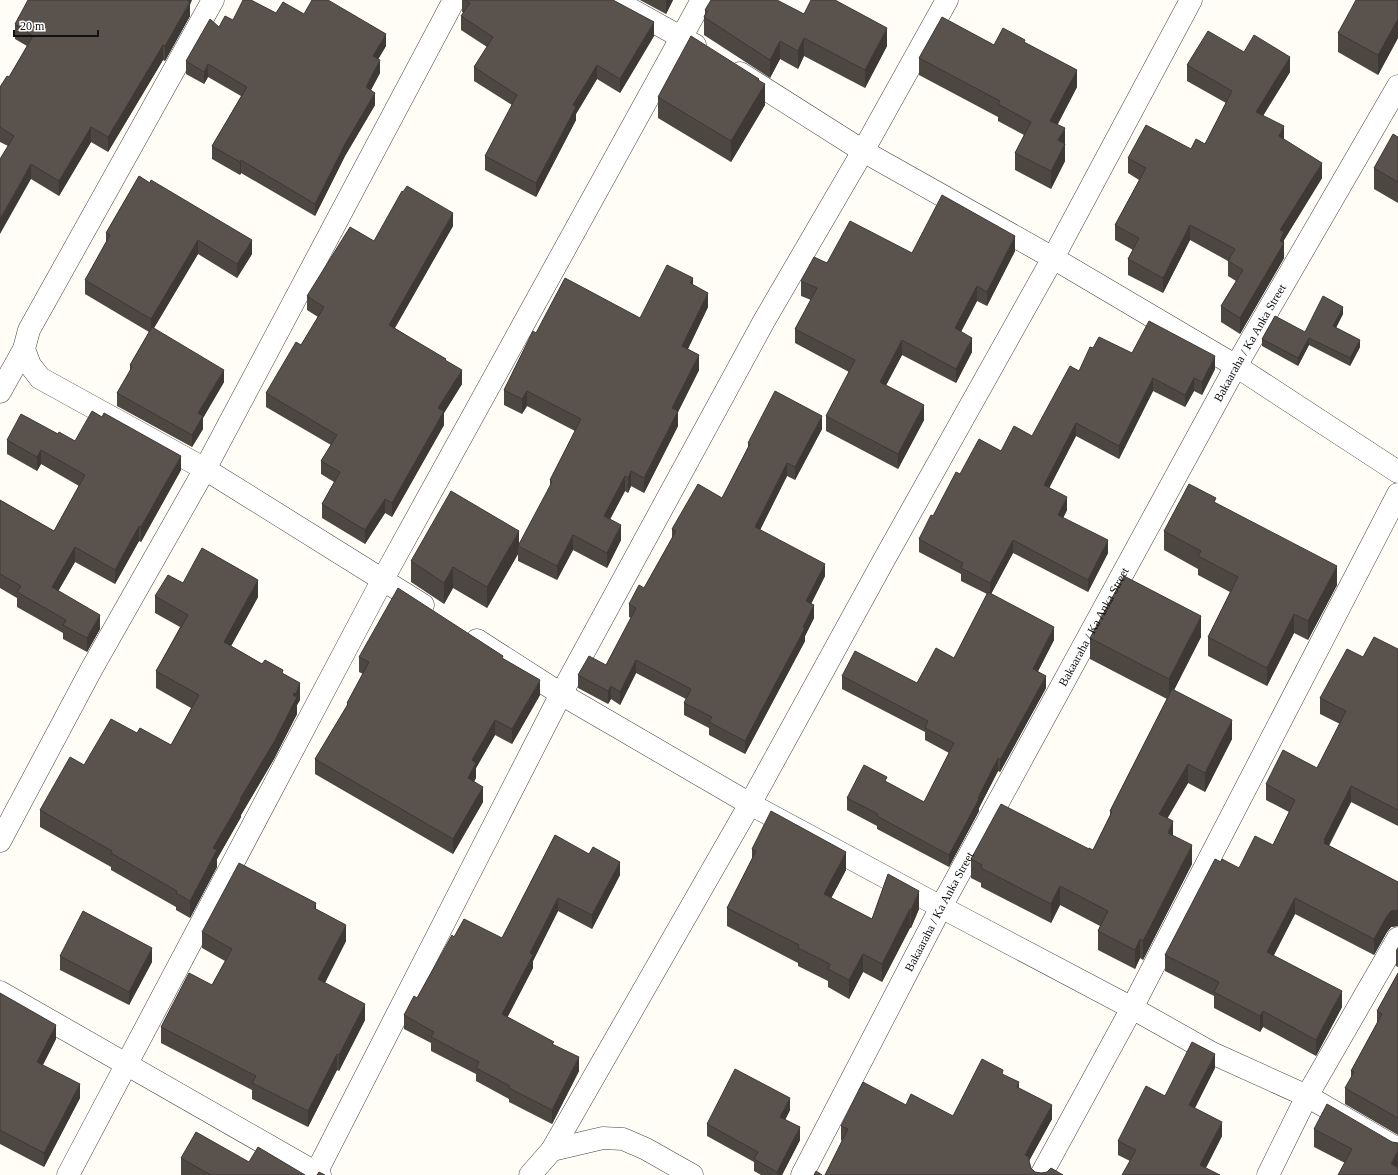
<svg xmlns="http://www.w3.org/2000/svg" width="1398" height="1175" viewBox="0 0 1398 1175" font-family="Georgia,serif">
  <rect width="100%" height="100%" fill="#fffdf5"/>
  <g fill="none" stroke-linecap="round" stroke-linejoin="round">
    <!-- minor casing -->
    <g stroke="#444" stroke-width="23">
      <g id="minor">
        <path d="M213,0L29,330L24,349L30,365L40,378L205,469L423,605"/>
        <path d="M614,0L695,45"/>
        <path d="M740,73L863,151L1053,258L1236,366L1398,472"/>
        <path d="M0,392L24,349"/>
        <path d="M477,640L561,694L750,804L941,907L1132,1008L1212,1053L1307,1096L1398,1149"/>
        <path d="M0,841L91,670L205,469L454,0"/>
        <path d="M0,992L320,1175"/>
        <path d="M552,1150L603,1138L623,1139L646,1149L692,1175"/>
        <path d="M68,1175L383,579L702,0"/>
        <path d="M315,1175L561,694L764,321L863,151L947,0"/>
        <path d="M530,1175L552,1150L750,804L885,558L1053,258L1191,0"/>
        <path id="s1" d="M802,1175L941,907L1236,366L1398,86"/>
        <path d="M1041,1175L1132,1008L1398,494"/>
        <path d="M1268,1175L1307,1096L1398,938"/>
      </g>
    </g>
    <!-- minor -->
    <use href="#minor" stroke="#fff" stroke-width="22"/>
  </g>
  <!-- wall -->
  <path fill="#4d4742" d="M462,0H613L654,36L620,93L597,79L576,114V120L536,197L485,170V156L512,105L474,81V67L487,47L461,30V16L464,13L462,12Z
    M640,0H673L666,14Z
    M1398,0V38L1378,75L1338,52V33Z
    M190,5V16L165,61L163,60L108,152L91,142L59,196L31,179L8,146L0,142V87L9,77L27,46L15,39V24Z
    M705,10L804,14L887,46L865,88L804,56L798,69L780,59L770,78L704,35V17L705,14Z
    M276,13L304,14L386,46L378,59L380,73L371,90L375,105L345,156L315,216L241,173L240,175L212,159V146L241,96L208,77L204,84L186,74V61L219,27L233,20Z
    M1025,43L1077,87L1058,124L1065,144V161L1051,189L1015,170V153L1024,135L998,121V117L919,75V58L994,45Z
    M1244,52L1290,72L1263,116L1284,139L1322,178L1284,240V258L1240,334L1221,322V306L1236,281L1228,276V261L1190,240L1163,293L1128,275V259L1133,250L1115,240V225L1139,180L1128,173V158L1191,149L1205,144L1226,103L1187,81V65Z
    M759,80L765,105L731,162L658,118V97Z
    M1398,137V203L1374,189V168Z
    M139,176L252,254L237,278L198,254L154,328L224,382L203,418V429L192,447L117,406V393L130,371V365L149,332L85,294V280L106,242V233Z
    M453,226L395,328L446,361L462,384L444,413V425L392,517L385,513L365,544L322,518V504L334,482L321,474V461L331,445L266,407V393L301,345L318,317L307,310V296L374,241Z
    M1015,251L987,306L977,301L961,332L972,352L956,383L902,355L886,385L924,420L898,469L826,431V416L849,372L795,343V329L811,300L801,296V281L827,263L912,253Z
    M693,285L708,307L688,349L699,370L678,412V426L644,493L631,486L628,493L625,491L610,519L621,540L607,568L573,550L557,580L518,561V554L487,608L453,588L444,604L411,582V561L519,544L550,487V480L575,431L527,406L522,414L504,405V390L536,333L640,318Z
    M1343,314L1336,328L1360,347L1350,366L1309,345L1298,366L1262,346V339L1305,332Z
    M1093,348L1132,353L1215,369L1202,395L1194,391L1185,407L1153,391L1119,459L1076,436L1049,488L1067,510L1063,518L1108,553L1088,592L1013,553L991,594L1054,640L1038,671L1046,688L1000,772L998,771L979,808V811L949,867L877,829V826L847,810V798L887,783L924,802L949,753L925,740V732L842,689V676L917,683L954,658L987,594L961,581V574L919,552V539L960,474L1001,451L1032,436L1079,371Z
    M822,429L795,480L787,476L760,530L825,576L811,604L814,618L805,636V641L745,754L709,735V728L684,715V703L686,699L636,673L620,705L611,699L608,704L578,688V675L606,665L631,618L629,617V604L644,588L672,538V529L722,498L748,447V443Z
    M58,434L75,441L181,470L141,542L139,541L115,584L75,562L58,591L100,629L87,652L63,639V633L17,607V598L0,588V500L54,531L79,486L41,464L37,471L7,454V440Z
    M1216,503L1337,585L1308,640L1294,633L1267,686L1208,656V637L1230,592L1198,575V569L1164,550V531Z
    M183,583L258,597L231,646L262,664L283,674L300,700L297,705V714L274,759L241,815V817L217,859V867L190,918L176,910V907L111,870V867L40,827V810L84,765L137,733L171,745L191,708L156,688V671L180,627L155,613V596Z
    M1201,637L1174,690L1232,739L1205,792L1188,783L1167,818L1173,836L1192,864L1143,960L1140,958L1135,969L1098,950V931L1100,926L1060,905L1051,923L981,887V883L971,878V859L1089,849L1093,850L1110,815V811L1167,699L1090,659V638Z
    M1398,649V826L1351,802L1329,846L1398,882V926L1391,927L1387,932L1374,955L1295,914L1273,956L1342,1007L1316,1056L1263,1027L1260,1032L1214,1008V996L1165,971V955L1221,862L1239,868L1273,845L1289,812L1266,800V784L1317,768L1340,724L1320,714V698L1363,657Z
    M359,657L503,659L540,695L512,744L495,735L476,768V778L474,781L483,802L453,854L315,774V759L347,706V703L363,674L359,672Z
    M555,835L620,875L592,929L558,911L533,961V968L507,1017L554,1045L579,1071L552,1124L509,1102V1099L476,1081V1074L431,1051V1043L404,1029V1015L417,998L454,937L502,938Z
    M752,849L846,870L831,898L872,919L888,874L919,909L911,928H910L882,982L863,972L849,999L828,987V981L798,966V963L727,926V908L752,859Z
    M316,909L346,941L325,983L365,1020L339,1071L337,1070L308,1127L252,1099V1090L161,1043V1027L212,985L225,961L202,948V932Z
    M1398,947V967L1396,966V950Z
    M60,956L152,962L129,1005L60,970Z
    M1398,973V1135L1345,1104V1088L1351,1078V1071L1377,1023V1011Z
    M0,993L56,1039L43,1065L80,1098L44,1167L0,1144Z
    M1215,1068L1195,1108L1222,1136L1206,1168L1130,1161L1118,1155V1141L1165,1096Z
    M1003,1074L1052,1119L1029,1161L1031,1168L1035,1172L1041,1173L1063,1175H825L842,1141L841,1140V1126L906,1105L953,1116Z
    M790,1110L785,1120L800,1140L782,1175H761L754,1171V1162L707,1136V1124Z
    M1314,1129L1392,1142L1345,1163L1314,1147Z
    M181,1158L249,1162L305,1175H181Z"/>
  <!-- shaded-wall -->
  <path fill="#3f3936" d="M185,0H192L190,5V16L165,61V46Z
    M666,0H673L666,14Z
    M1398,19V38L1378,75V55Z
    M654,22V36L620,93V79Z
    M887,28V46L865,88V70Z
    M386,34V46L373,68V56Z
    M804,38V56L798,69V51Z
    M780,41V59L770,78V60Z
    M163,45V60L108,152V137Z
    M1290,57V72L1256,127V112Z
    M380,60V73L366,99V87Z
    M208,64V77L204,84V72Z
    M597,65V79L576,114V120L536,197V183L573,105Z
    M1077,70V87L1050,138V121Z
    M759,79V94L765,84V105L731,162V141Z
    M375,93V105L345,156L315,216V204L345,144Z
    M1284,126V141L1279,136Z
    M91,127V142L59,196V181Z
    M1065,128V161L1051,189V171L1058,140Z
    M241,160V173L240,175V162Z
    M1322,163V178L1284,240V258L1240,334V318L1280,230Z
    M31,164V179L0,234V219Z
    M453,213V226L389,338V325Z
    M1190,225V240L1163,293V278Z
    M1015,236V251L987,306V292Z
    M198,240V254L151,333V319Z
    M252,240V254L237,278V264Z
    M693,278V293L690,283Z
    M977,286V301L955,343V328Z
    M708,293V307L682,361V346Z
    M1343,307V314L1333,333V326Z
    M972,338V352L956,383V369Z
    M1309,338V345L1298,366V358Z
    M902,340V355L880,397V382Z
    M1360,340V347L1350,366V358Z
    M699,355V370L678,412V426L644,493V478L672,408Z
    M1215,356V369L1202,395V382Z
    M224,370V382L203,418V429L192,447V435L198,413Z
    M462,370V384L444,413V425L392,517V503L438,408Z
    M1153,378V391L1119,459V446Z
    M1194,378V391L1185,407V395Z
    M527,391V406L522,414V399Z
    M924,405V420L898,469V454Z
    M822,416V429L795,480V467Z
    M1076,423V436L1044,498V485Z
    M41,450V464L37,471V457Z
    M181,456V470L141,542V527Z
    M787,463V476L755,540V527Z
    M631,471V486L628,493V478Z
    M625,476V491L604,531V516Z
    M1067,497V510L1058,528V515Z
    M385,499V513L365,544V530Z
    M621,525V540L607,568V553Z
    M139,526V541L115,584V570Z
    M519,531V546H518V554L487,608V587Z
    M573,535V550L557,580V566Z
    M1013,540V553L990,596V583Z
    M1108,540V553L1088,592V580Z
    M75,547V562L52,602V587Z
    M825,564V576L806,614V601Z
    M1337,566V585L1308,640V621Z
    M453,567V588L444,604V583Z
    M258,580V597L224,659V642Z
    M814,605V618L805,636V641L745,754V741Z
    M1294,614V633L1267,686V668Z
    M100,615V629L87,652V638Z
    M1201,616V637L1169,700V679Z
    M1054,627V640L1033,681V669Z
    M636,660V673L620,705V692Z
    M1046,676V688L1000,772V760Z
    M540,680V695L512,744V729Z
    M300,683V700L297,705V714L274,759L241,815V817L217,859V867L190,918V901L213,848L240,799Z
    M611,686V699L608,704V691Z
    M495,720V735L476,768V778L468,793V778L472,760Z
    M1232,720V739L1205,792V773Z
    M998,758V771L979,808V811L949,867V855Z
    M1188,764V783L1159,833V814Z
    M1351,786V802L1325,852V856L1324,840Z
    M483,787V802L453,854V839Z
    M1173,821V840L1168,833Z
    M1192,845V864L1143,960V941Z
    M846,852V870L824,912V894Z
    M620,862V875L592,929V915Z
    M1060,886V905L1051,923V904Z
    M919,891V909L911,928V910Z
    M558,898V911L533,961V968L502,1028V1014L530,953Z
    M1295,898V914L1267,969V952Z
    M316,903V919L314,908Z
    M910,909V928L882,982V964Z
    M1398,909V926L1391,927L1387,932L1374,955V939L1387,916L1391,911Z
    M346,925V941L318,996V979Z
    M1140,939V958L1135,969V950Z
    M152,948V962L129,1005V992Z
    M863,954V972L849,999V980Z
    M1342,991V1007L1316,1056V1040Z
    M365,1004V1020L339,1071V1055Z
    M1263,1011V1027L1260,1032V1016Z
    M56,1025V1039L37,1076V1062Z
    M337,1054V1070L308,1127V1111Z
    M1215,1054V1068L1189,1119V1105Z
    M579,1057V1071L552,1124V1110Z
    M1019,1082V1096L1017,1087Z
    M80,1084V1098L44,1167V1153Z
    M790,1098V1110L780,1130V1117Z
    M1052,1105V1119L1029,1161V1172L1025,1155Z
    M1222,1122V1136L1202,1175L1200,1165Z
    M800,1127V1140L782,1175H777V1172Z
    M1398,1150V1168L1391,1164Z"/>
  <!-- building -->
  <path fill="#5a524d" stroke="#3f3936" d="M28,0H187L190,2L165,46L163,45L108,137L91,127L59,181L31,164L0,219V159L14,136L0,127V87L7,76L9,77L33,36L15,24Z
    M243,0H251L276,13L283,2L304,14L312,0H328L386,34L373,56L380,60L366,87L375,93L345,144L315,204L241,160L240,162L212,146L247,87L208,64L204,72L186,61L210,19L219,27L225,16L233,20Z
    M465,0H613L654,22L620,79L597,65L573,105L576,107L536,183L485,156L517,95L474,67L493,37L461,16L470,3Z
    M711,0H777L804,14L811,0H835L887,28L865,70L804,38L798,51L780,41L770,60L704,17L707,11L705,10Z
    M1356,0H1398V19L1378,55L1338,33Z
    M942,17L994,45L1003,28L1025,40L1024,42L1077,70L1050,121L1065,128L1058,140L1065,144L1051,171L1015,153L1031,122L998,104L1000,101L919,58Z
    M1208,31L1244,52L1254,35L1290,57L1256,112L1284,126L1279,136L1322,163L1280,230L1284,232L1280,241L1284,243L1240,318L1221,306L1243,270L1228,261L1235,249L1190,225L1163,278L1128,259L1139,238L1115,225L1146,168L1128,158L1146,125L1191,149L1196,139L1205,144L1232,91L1187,65Z
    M691,36L759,79L758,80L765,84L731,141L658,97Z
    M1393,134L1398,137V182L1374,168Z
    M139,176L150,183L151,180L252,240L237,264L198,240L151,319L85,280L110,235L106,233Z
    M407,186L453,213L389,325L446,359L445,360L462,370L438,408L444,411L392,503L385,499L365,530L322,504L340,472L321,461L337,435L266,393L296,342L301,345L324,307L307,296L350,227L374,241L402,191L403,192Z
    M942,195L1015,236L987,292L977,286L955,328L972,338L956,369L902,340L880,382L924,405L898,454L826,416L855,360L795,329L817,288L801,281L814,257L827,263L850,221L912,253Z
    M667,265L693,278L690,283L708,293L682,346L699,355L672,408L678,411L644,478L631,471L628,478L625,476L604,516L621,525L607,553L573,535L557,566L518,546L552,482L550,480L581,419L527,391L522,399L504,390L533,331L536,333L565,278L640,318Z
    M1323,296L1343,307L1333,326L1360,340L1350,358L1309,338L1298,358L1262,339L1275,316L1305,332Z
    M1149,321L1215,356L1202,382L1194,378L1185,395L1153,378L1119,446L1076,423L1044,485L1067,497L1058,515L1108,540L1088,580L1013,540L990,583L961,568L963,563L919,539L931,515L933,516L956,472L960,474L979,439L1001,451L1014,426L1032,436L1070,366L1079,371L1090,347L1093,348L1099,337L1132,353Z
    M152,327L224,370L198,413L203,416L192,435L117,393L132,367L130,365Z
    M775,391L822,416L795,467L787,463L755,527L825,564L806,601L814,605L803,627L805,628L745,741L709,722L712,717L684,703L691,689L636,660L620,692L611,686L608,691L578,675L589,656L606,665L636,608L629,604L639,585L644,588L676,531L672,529L698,484L722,498L750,444L748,443Z
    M92,411L102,417L104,413L181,456L141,527L139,526L115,570L75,547L52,587L100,615L87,638L63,625L66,620L17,592L21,586L0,574V500L54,531L85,475L41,450L37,457L7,440L21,414L58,434L59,432L75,441Z
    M1189,484L1216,498L1214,502L1337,566L1308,621L1294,614L1267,668L1208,637L1238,577L1198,556L1201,551L1164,531Z
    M451,491L519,531L487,587L453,567L444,583L411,561Z
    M202,548L258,580L224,642L262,664L265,660L283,670L282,673L300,683L293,695L297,697L274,742L240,799L241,800L213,848L217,850L190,901L176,893L177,891L111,853L112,851L40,810L70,757L84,765L111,719L137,733L140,728L171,745L199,695L156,671L188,615L155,596L168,575L183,583Z
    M1124,576L1201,616L1169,679L1090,638Z
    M398,588L503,656L502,658L540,680L512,729L495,720L472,760L476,763L468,778L483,787L453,839L315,759L348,704L347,703L369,662L359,657Z
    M988,592L1054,627L1033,669L1046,676L1000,760L998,758L978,798L979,799L949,855L877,816L878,814L847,798L864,765L887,777L885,781L924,802L954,743L925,728L928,721L842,676L855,651L917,683L936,648L954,658Z
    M1374,637L1398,649V810L1351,786L1324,840H1325L1324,843L1398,882V910L1391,911L1387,916L1374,939L1295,898L1267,952L1342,991L1316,1040L1263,1011L1260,1016L1214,992L1219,982L1165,955L1215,859L1221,862L1222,859L1239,868L1255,836L1273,845L1295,800L1266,784L1283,750L1317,768L1346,711L1320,698L1347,649L1363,657Z
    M1172,689L1232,720L1205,773L1188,764L1159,814L1173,821L1168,833L1192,845L1143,941L1140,939L1135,950L1098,931L1108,911L1060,886L1051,904L981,868L982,865L971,859L1001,804L1089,849V848L1093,850L1112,812L1110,811Z
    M771,811L846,852L824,894L872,919L888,874L919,891L911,910L910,909L882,964L863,954L849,980L828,969L830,964L798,948L799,945L727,908L756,851L752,849Z
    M555,835L589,854L593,847L620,862L592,915L558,898L530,953L533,955L502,1014L554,1042L552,1044L579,1057L552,1110L509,1088L510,1086L476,1068L479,1062L431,1037L434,1032L404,1015L414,996L417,998L452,935L454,937L464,919L502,938Z
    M239,863L316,903L314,908L346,925L318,979L365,1004L339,1055L337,1054L308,1111L252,1083L256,1076L161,1027L189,973L212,985L232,949L202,932Z
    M83,911L152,948L129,992L60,956Z
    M1398,973V1118L1345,1088L1354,1072L1351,1071L1382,1014L1377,1011Z
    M0,993L56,1025L37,1062L80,1084L44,1153L0,1130Z
    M1192,1042L1215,1054L1189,1105L1222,1122L1200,1165L1220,1175H1122L1136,1150L1118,1141L1146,1086L1165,1096Z
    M982,1059L1003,1070L1002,1074L1019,1082L1017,1087L1052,1105L1025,1155L1029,1157V1161L1031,1168L1035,1172L1041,1173L1047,1172L1051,1168L1063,1175H825L848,1129L841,1126L863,1082L906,1105L911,1094L953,1116Z
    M735,1069L790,1098L780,1117L800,1127L777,1172L754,1159L758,1152L707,1124Z
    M1327,1104L1392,1142L1398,1143V1150L1391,1164L1398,1168V1175H1338L1352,1149L1314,1129Z
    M196,1132L249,1162L258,1147L305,1175H211L181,1158Z
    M816,1171L822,1175H814Z
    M319,1172L325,1175H317Z"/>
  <g text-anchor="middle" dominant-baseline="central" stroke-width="4" stroke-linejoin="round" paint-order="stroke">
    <!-- street labels -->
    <g font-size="12" fill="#111" stroke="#fff">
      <text stroke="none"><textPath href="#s1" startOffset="945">Bakaaraha / Ka Anka Street</textPath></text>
      <text stroke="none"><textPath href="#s1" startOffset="621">Bakaaraha / Ka Anka Street</textPath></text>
      <text stroke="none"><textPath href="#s1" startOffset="297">Bakaaraha / Ka Anka Street</textPath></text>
    </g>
  </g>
  <!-- scale -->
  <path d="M14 30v6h84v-6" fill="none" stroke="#111111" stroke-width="2"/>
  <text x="20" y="30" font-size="12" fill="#111111" stroke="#ffffff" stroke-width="3" paint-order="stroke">20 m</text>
</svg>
